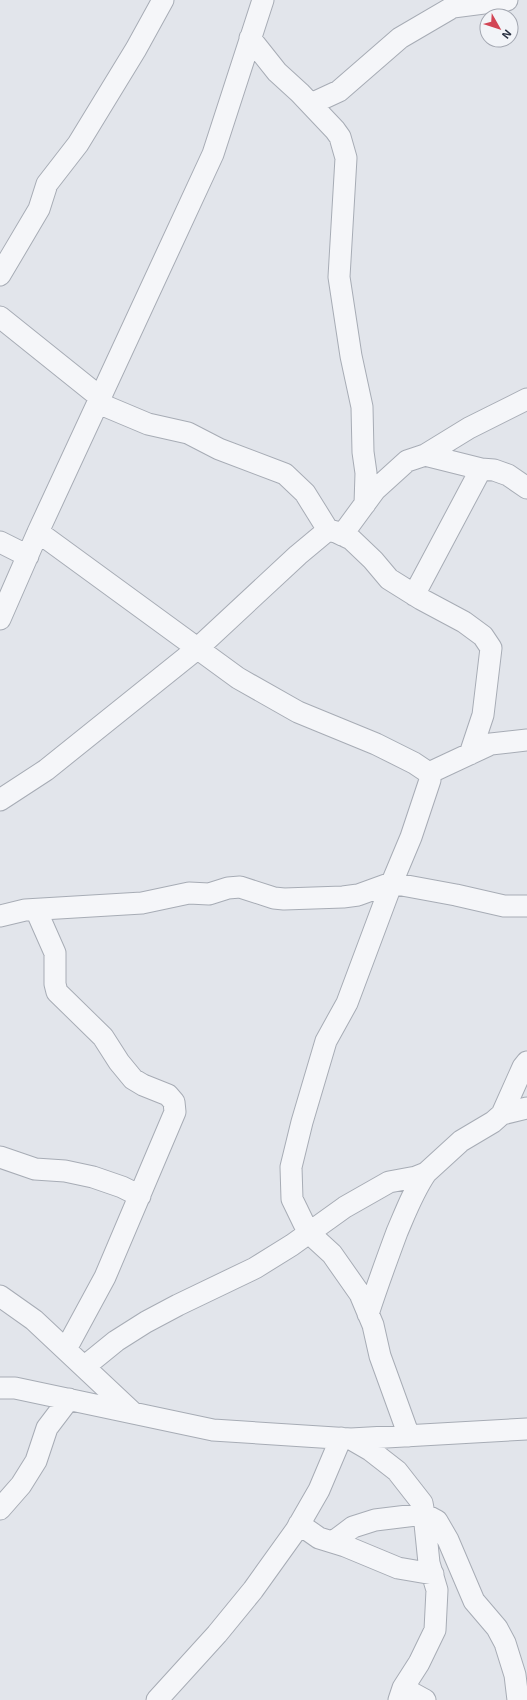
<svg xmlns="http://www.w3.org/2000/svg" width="527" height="1700" viewBox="0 0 527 1700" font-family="'Exo 2',sans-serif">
  <rect width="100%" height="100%" fill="#e2e5eb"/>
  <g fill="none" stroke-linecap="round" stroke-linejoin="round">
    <!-- minor casing -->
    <g stroke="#a7acb5" stroke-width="23">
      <path id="minor" d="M250,38L277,72L300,93L335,130L340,137L346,158L339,277L351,356L362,407L363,452L366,473L365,504
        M311,104L339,91L400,38L453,7L507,0
        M0,275L39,209L47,184L78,144L136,49L163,0
        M0,317L101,398
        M98,403L148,424L188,433L219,449L285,474L305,493L328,530L336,532L351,539L373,560L389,579L421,599L464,622L483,636L491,648L483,715L470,754
        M425,455L481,469L494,470L508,475L527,488
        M38,532L238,678L298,712L376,744L414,763L429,773L430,780L411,837L393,880L347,1003L326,1041L302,1122L291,1167L292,1199L308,1232L332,1254L360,1294L373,1325L380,1356L409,1436
        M342,535L375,490L407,461L425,455L469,428L527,399
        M0,542L28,556
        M414,595L481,469
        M0,619L38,532L213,154L263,0
        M429,773L491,744L527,740
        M0,800L46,770L198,648L298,555L328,530
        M36,910L55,953V984L57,992L103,1037L119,1062L133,1079L143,1085L168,1095L174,1102L175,1112L105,1277L66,1349
        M0,916L25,910L142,903L189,893L209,894L228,888L240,887L274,898L284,899L343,897L358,895L391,883L456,895L504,906H527
        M502,1114L523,1067L527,1062
        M0,1157L35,1169L65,1171L93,1177L122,1187L140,1196
        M0,1296L34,1320L132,1412
        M368,1314C377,1286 387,1259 397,1232C406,1211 413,1192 426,1173
        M84,1367L116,1341L146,1322L178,1305L255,1268L292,1245L345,1207L389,1182L416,1177L426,1173L461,1141L493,1122L502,1114L527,1108
        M0,1388H15L213,1430L351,1439L527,1429
        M351,1439L370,1450L397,1471L422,1503L424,1514L429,1563L437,1590L435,1630L419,1663L403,1688L399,1700
        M0,1509L21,1485L36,1461L47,1428L69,1399
        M299,1524L319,1538L345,1546L398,1568L433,1574
        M333,1542L353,1527L375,1520L424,1514L437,1521L448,1540L474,1601L497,1628L505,1643L515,1675L518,1700
        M403,1688L425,1700
        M157,1700L217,1634L253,1590L296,1530L319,1490L341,1438"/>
    </g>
    <!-- minor -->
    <use href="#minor" stroke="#f5f6f9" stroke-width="21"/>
  </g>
  <!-- north arrow -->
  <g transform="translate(499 28) rotate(129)"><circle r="19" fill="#f2f4f8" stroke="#a2a6b0"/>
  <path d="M0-3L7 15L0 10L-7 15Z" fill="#d24555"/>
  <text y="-6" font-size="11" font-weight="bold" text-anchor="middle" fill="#2a3243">N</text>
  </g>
</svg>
